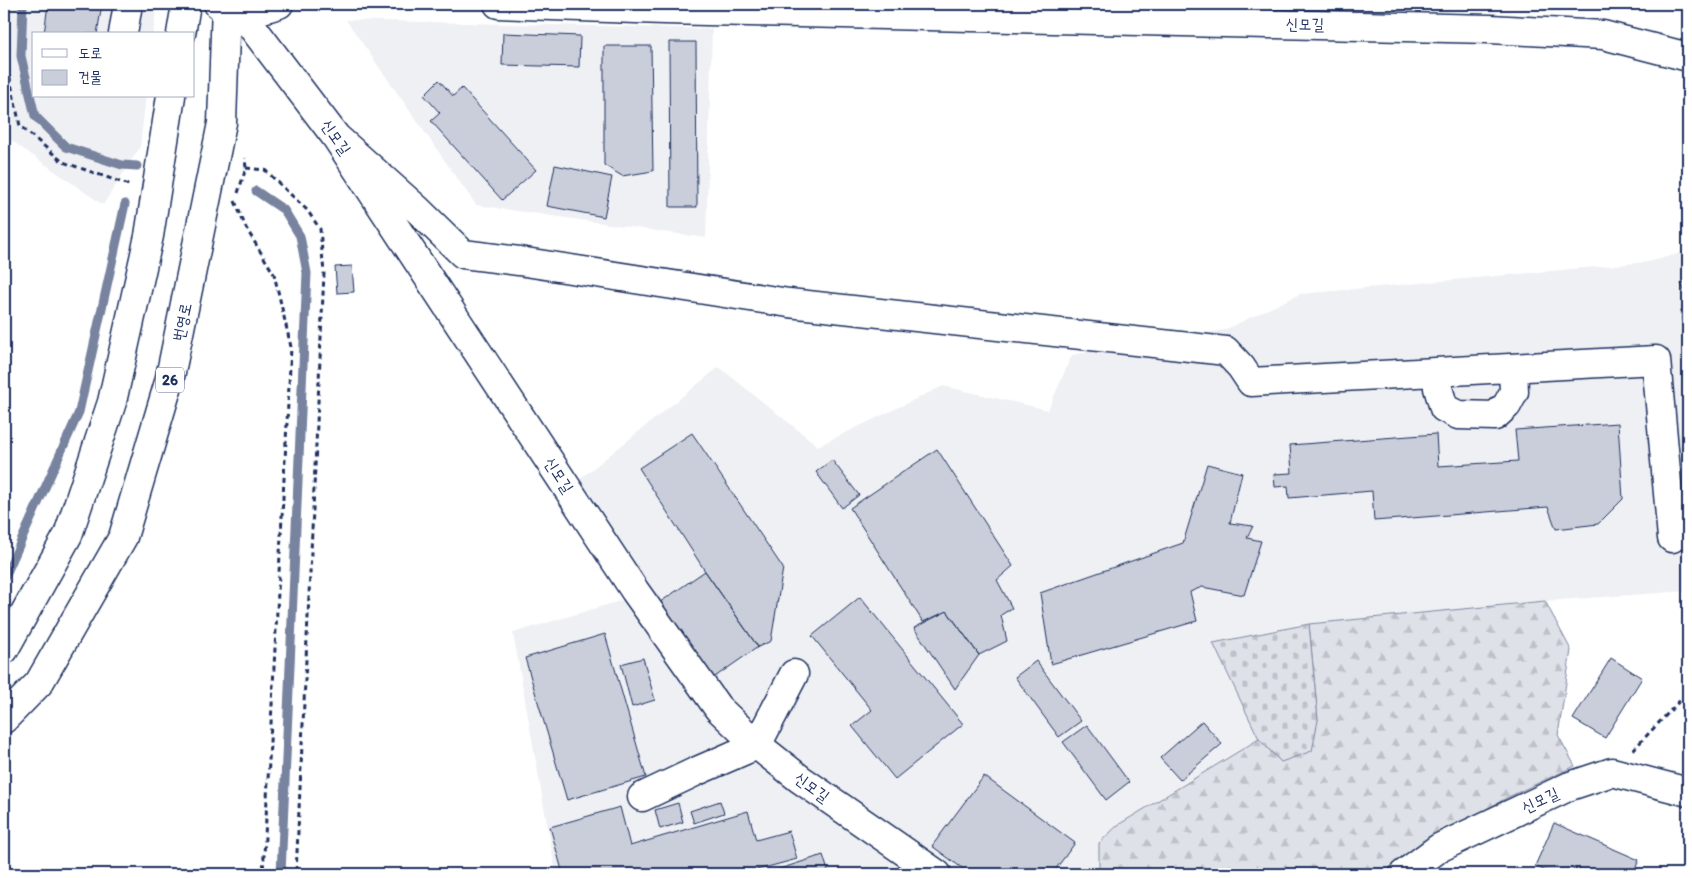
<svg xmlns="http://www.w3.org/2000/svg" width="1692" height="878" viewBox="0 0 1692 878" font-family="Itim,'Poor Story',sans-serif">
  <defs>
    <pattern id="forest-firs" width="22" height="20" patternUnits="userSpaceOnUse" patternTransform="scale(1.25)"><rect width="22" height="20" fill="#dee1e7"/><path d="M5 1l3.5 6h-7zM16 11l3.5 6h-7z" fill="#bec1c9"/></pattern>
    <pattern id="cemetery-stones" width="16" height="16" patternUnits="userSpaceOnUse" patternTransform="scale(1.25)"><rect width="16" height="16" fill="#dee1e7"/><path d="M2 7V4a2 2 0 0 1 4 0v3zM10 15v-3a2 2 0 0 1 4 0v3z" fill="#bec1c9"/></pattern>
  </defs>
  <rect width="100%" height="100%" fill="#fff"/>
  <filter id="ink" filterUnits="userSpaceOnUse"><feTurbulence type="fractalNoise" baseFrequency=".02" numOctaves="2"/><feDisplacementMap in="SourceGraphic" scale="10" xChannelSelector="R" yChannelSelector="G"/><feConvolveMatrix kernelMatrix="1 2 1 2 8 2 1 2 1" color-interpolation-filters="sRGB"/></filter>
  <g filter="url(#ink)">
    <!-- built -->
    <path fill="#eff0f4" d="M4,4H157L153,34H34V96H146L140,147L103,205L5,136L4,128Z
      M346,20L712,29L706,238L476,205Z
      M1688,251V591L1545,601L1309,624L1213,643L1259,739L1118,825L1099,843V874H556L513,633L630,598L560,495L719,367L818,446L943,386L1048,410L1072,355L1224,330L1300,294L1648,262Z"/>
    <!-- forest -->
    <path fill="url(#forest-firs)" stroke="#7c88a2" d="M1545,601L1571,650L1558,735L1575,766L1506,798L1381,874H1099V843L1118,825L1259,739L1281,762L1318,720L1309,624Z"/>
    <!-- cemetery -->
    <path fill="url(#cemetery-stones)" stroke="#7c88a2" d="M1309,624L1318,720L1312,751L1281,762L1259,739L1213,643Z"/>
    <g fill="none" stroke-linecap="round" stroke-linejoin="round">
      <!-- stream -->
      <path stroke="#77839f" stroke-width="9" d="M23,4L21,56L35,116L66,147L122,165L137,166
        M256,191L284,210L300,236L307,273L281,874
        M4,579L79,412L125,204"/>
    </g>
    <!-- building -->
    <path fill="#caceda" stroke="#1b2f5e" d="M48,4H102L97,34H44Z
      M503,33L580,36L579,67L502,65Z
      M669,42H696L697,207H670Z
      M604,46H651L653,171L622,176L604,165Z
      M439,80L453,96L462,88L536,170L502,200L431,121L440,113L424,95Z
      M555,165L612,177L604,217L547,206Z
      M352,266L354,292L337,293L335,267Z
      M1688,281V300L1681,283Z
      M1688,306V335L1680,311Z
      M1618,423L1623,499L1598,524L1556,529L1548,507L1374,521L1372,491L1289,498L1288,486L1275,487L1274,474L1292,473L1290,445L1436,434L1438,466L1518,461L1515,430Z
      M692,433L783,568L771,641L758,647L705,571L639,468Z
      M937,449L1013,566L997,580L1012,608L1001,615L1007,641L979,655L947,611L923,622L850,508Z
      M832,460L859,495L842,508L816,472Z
      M1207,464L1242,473L1230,523L1253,526L1247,538L1261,541L1244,595L1202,587L1190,592L1197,621L1051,664L1040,593L1183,543Z
      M705,571L758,647L709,681L656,605Z
      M860,597L963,724L895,779L852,726L872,710L812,636Z
      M947,611L979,655L955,689L914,628Z
      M605,634L646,777L567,800L525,658Z
      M643,658L655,700L632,707L621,664Z
      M1611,658L1642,678L1605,738L1573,719Z
      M1036,661L1081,721L1059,737L1015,677Z
      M1202,721L1222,744L1180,780L1160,758Z
      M1087,725L1129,782L1106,800L1063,742Z
      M984,776L1075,843L1052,874H970L932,846Z
      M720,801L724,813L694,823L690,811Z
      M678,803L683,822L660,829L655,810Z
      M620,807L630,846L748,811L756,840L789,831L797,859L742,874H563L550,827Z
      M1554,823L1639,860L1633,874H1549L1550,873L1535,866Z
      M823,855L829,874H764Z"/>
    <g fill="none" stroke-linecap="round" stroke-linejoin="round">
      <!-- minor casing -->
      <g stroke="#1b2f5e" stroke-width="31">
        <path id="minor" d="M218,4L243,15L336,137L635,591L718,708L757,745L800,779L937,874
          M498,4L664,10L1490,29L1603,35L1688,57
          M243,15L279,4
          M123,34L128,4
          M336,137L418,210L463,254L519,261L789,303L1226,351L1241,367L1251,382L1656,360L1672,538
          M1440,372L1438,388L1444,408L1458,415L1495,416L1507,405L1514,392L1513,368
          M642,797L697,771L757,745L794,674
          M1404,874L1439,848L1570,786L1612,772L1688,792"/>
      </g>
      <!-- major casing -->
      <g stroke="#1b2f5e" stroke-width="31">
        <path id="major" d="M181,34L186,4
          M4,650L68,535L112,402L149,236L171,96
          M4,719L39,683L123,537L169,382L222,123L226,4"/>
      </g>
      <!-- path -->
      <path stroke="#1b2f5e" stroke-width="3" stroke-dasharray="5 4" stroke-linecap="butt" d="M4,50L20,126L63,162L129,185
        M246,168L265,170L307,210L320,229L324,273L296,874
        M238,193L246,168L245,158
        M235,201L246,228L274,274L291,347L263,874
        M1633,750L1688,692"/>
      <!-- minor -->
      <use href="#minor" stroke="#fff" stroke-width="28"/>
      <!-- major -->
      <use href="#major" stroke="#fff" stroke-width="28"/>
    </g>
  </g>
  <g text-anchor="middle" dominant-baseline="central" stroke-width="5" stroke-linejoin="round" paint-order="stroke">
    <!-- shield labels -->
    <rect fill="#fff" stroke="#5f6d8e" stroke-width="1" x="156" y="367.5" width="28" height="25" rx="4"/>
    <g font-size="15" font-weight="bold" fill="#1b2f5e">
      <text x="170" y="380">26</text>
    </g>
    <!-- street labels -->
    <g font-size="16" fill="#1b2f5e" stroke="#fff">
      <text transform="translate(1305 24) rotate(1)">신모길</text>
      <text transform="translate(336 137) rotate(55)">신모길</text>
      <text transform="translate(182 322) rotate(-78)">번영로</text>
      <text transform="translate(559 475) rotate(57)">신모길</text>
      <text transform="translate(812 787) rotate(36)">신모길</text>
      <text transform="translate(1540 800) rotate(-25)">신모길</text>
    </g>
  </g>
  <!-- margin -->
  <rect width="1692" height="878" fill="none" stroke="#fff" stroke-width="20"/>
  <rect x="10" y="10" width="1672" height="858" fill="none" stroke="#1b2f5e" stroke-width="2" filter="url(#ink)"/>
  <!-- legend -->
  <rect x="32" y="32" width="162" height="65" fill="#ffffff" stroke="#a4acbf"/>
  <rect x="42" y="49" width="25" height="8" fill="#ffffff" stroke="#a4acbf"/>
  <text x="78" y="58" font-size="15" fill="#1b2f5e">도로</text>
  <rect x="42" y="70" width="25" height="15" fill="#caceda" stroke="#a4acbf"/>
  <text x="78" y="82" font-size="15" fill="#1b2f5e">건물</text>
</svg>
